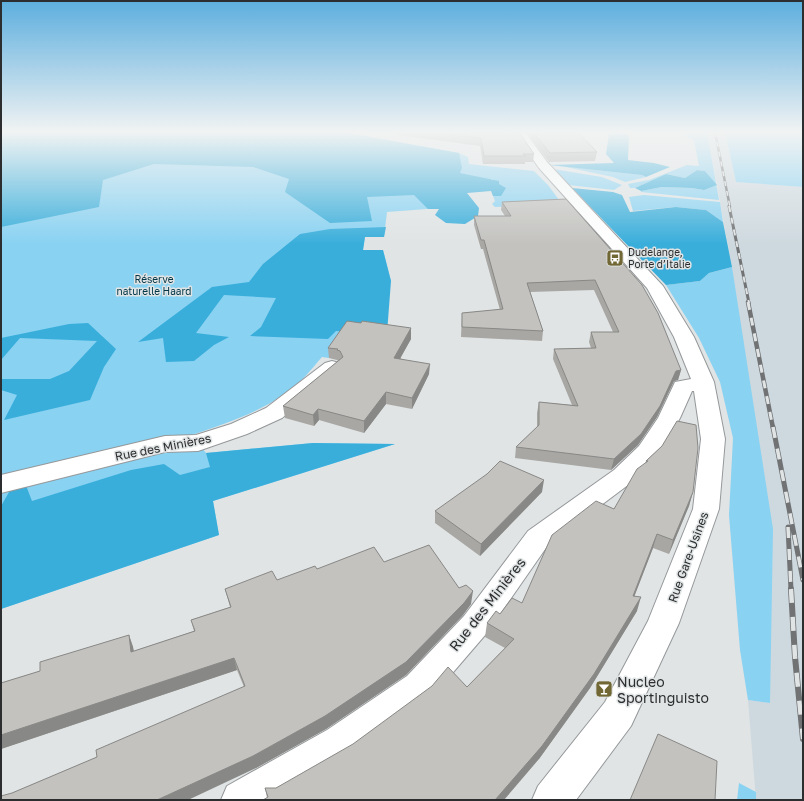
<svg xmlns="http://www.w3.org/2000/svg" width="804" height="801" viewBox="0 0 804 801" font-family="'Golos Text',sans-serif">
  <rect width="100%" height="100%" fill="#e0e4e5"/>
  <!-- built -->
  <path fill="#ced9df" d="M707,132H725L736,182L803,187V800H756L748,700L770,703L732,267Z"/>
  <!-- green -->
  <path fill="#89d2f2" d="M1,132H342L459,153L468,157L469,164L534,171L548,185L562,204L495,207L492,204L495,201L493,196H501L499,184L492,179L440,208L387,212L384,237H365L363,250H383L391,281L348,331L329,358L322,357C313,367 305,378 295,386C265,411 227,423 192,435L206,453L313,443L395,444L213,501L219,535L1,609Z
    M686,132H707L719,200L641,192V191L662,187L692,188L704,190L716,185L705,171L697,170L685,178L666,174L635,188H630L628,184L649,180L687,165L699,166L694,140L687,137Z
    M725,132H803V187L736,182Z
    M561,166L642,175L646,177L625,182L613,177Z
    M553,169L602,177L622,185L614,190L568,185Z
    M644,195L720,202L723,222L706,210L676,207L633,211L629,197Z
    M732,267L773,529L770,703L748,700L740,650L729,515L733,438L720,382L699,338L666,285L700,281L709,273Z
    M739,783L756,792V800H737Z"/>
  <!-- forest -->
  <path fill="#39aedb" d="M1,132H342L459,153L462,168L460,173L499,181V184L506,188L501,196H493L491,191L467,193L479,208L478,216L465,224L446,223L435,215L439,209H428L414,195L367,197L372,221L330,223L285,192L289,179L253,167L154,164L103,180L99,207L1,227Z
    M619,133L629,135L628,160L654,163L670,167L646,177L642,175L549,165L614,163L606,154L609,134Z
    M697,170L705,171L717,185L704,190L692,188L662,187L641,191L635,188L666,174L685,178Z
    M572,188L613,192L622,195L630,212L676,207L706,210L723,222L732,267L709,273L700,281L666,285Z
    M386,227L384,237H365L363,250H383L391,281L387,333L336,331L328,339L250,336L261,327L276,298L224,295L196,333L229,337L214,345L194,361L166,362L163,338L138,342L212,287L249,282L263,264L300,234L330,229Z
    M88,323L116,349L104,367L90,400L4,420L17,395L1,390V379H50L69,371L97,341L20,338L1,360V338L69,324Z
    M313,443L395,444L213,501L219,535L1,609V506L12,487L25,483L32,501L131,470L164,464L180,475L210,467L206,453Z"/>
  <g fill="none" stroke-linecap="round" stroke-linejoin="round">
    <!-- minor casing -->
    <g stroke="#95989a" stroke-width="2">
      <path id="minor" d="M514,132H525L547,162L663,286L694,337L714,382L725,439L719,509L679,623L631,726L576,800H532L538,786L605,702L648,621L693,509L701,439L694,391H692L680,418L657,458L632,482L548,545L486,634L431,698L353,756L278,800H221L227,786L327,730L407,676L464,616L528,531L614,470L639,446L658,418L675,382L691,379L674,337L647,288L539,168Z
        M332,361L339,363L342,367L339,371L282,418L247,434L198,451L165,452L1,493V475L165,436L196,435L231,424L266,408L325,363Z"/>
    </g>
    <!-- minor -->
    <use href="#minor" fill="#fff" fill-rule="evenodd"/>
    <!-- rail-far4 casing -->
    <g stroke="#707273" stroke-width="2.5">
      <path id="rail-far4" d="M715,132L730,207"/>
    </g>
    <!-- rail-far3 casing -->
    <g stroke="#707273" stroke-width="3">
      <path id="rail-far3" d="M729,206L749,303"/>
    </g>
    <!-- rail-far2 casing -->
    <g stroke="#707273" stroke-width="4.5">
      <path id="rail-far2" d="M748,302L773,428"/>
    </g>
    <!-- rail-far1 casing -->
    <g stroke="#707273" stroke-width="5">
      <path id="rail-far1" d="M773,427L803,580
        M788,527L791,590"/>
    </g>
    <!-- rail casing -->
    <g stroke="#707273" stroke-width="6">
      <path id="rail" d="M791,589L795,657L803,739"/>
    </g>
    <!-- rail-far4 -->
    <use href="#rail-far4" stroke="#e0e4e5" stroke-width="1.5" stroke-dasharray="5" stroke-linecap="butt"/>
    <!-- rail-far3 -->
    <use href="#rail-far3" stroke="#e0e4e5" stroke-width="2" stroke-dasharray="6" stroke-linecap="butt"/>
    <!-- rail-far2 -->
    <use href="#rail-far2" stroke="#e0e4e5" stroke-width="3" stroke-dasharray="8" stroke-linecap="butt"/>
    <!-- rail-far1 -->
    <use href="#rail-far1" stroke="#e0e4e5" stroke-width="3.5" stroke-dasharray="11" stroke-linecap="butt"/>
    <!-- rail -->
    <use href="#rail" stroke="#e0e4e5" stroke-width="4.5" stroke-dasharray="14" stroke-linecap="butt"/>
  </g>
  <!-- wall -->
  <path fill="#a8a7a4" d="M398,132H519L534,154L533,162H525V164H483L480,146L398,135Z
    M526,132H578L597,152L595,161L549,162Z
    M566,199L681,370L678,380L674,381L657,417L638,445L611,470L515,458L516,447L537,427V413L539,402L572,405L553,359L554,349L591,348L589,342L591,332H613L594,290L530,292L543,331L542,341L461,337L462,313L500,310L483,249H481L474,225V216H505L501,210L502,202Z
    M411,328V339L400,358L429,374L412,409L386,404L364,433L319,420L314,426L285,418L283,406L338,361L337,360L329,358L328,348Z
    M662,446L693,492L689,506L669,554L653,548L634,597L637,611L590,688L539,759L267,798L265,788H276L467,687L505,648L485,637L487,623L500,614L522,603L614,509L645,464L646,461Z
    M542,492L480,556L435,523V511Z
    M384,562L459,588L471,604L463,615L406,675L326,729L256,768L12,793L97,757L244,687L237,670L1,749V683L40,671L129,635L133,647L134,651L194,631L191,620L230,607L225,589L277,580L317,569Z"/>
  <!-- shaded-wall -->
  <path fill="#888886" d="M411,328V339L395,368L394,358Z
    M430,364L429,374L412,409V398Z
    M681,370L678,380L674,381L657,417L638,445L611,470L614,459L676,371Z
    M386,392V404L364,433V421Z
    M318,409L319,420L314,426L313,415Z
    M544,480L542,492L480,556L481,544Z
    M693,492L689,506L669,554L673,540Z
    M657,534L653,548L629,610L633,596Z
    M473,591L471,604L463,615L406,675L326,729L256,768L188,800H157Z
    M641,597L637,611L590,688L539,759L504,800H495Z
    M129,635L133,647L135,664L131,652Z
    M234,658L237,670L1,749V735Z"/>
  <!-- building -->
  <path fill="#c3c2bf" stroke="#888886" d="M437,132H519L534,154H523L526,156H484L481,138Z
    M533,132H578L597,152L550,153Z
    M566,199L642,285L658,313L681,370L676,371L660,406L641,434L614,459L516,447L539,425V402L578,406L554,349L596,348L591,332H619L595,280L527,283L543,331L462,327V313L503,309L484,240H481L474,216H511L502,202Z
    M347,321L361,323L362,321L411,328L394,358L430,364L412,398L386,392L364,421L318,409L313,415L283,406L343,357L340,351L337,350L338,349L328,348Z
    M677,421L696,425L698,448L693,492L673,540L657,534L633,596L641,597L594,674L542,746L495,800H263L268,797L265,788H276L353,744L432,686L448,667L467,687L514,639L487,623L496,611L500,614L512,598L522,603L552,535L596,501L614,509L637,469L648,461H646L662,446Z
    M500,461L544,480L481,544L435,511L487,474Z
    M429,545L459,588L466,585L473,591L464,603L406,662L325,716L253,756L157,800H1V796L12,793L97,757L96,750L245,686L234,658L1,735V683L40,671V662L129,635L131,652L195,631L191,620L231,607L225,589L272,571L277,580L315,566L317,569L374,547L384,562Z
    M658,734L717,761L715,800H630Z"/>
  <!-- sky -->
  <linearGradient id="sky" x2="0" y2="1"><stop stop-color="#5caede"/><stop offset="0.54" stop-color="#f1f3f3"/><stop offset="1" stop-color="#f1f3f3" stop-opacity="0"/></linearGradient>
  <rect width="804" height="244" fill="url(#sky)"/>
  <!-- icons -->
  <defs>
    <g id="bus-square" transform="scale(0.9)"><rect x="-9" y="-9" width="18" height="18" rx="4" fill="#716734" stroke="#e0e4e5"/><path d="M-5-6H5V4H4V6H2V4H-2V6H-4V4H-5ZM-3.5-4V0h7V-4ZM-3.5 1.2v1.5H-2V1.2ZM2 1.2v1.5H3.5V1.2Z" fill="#fff"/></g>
    <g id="bar-square" transform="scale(0.9)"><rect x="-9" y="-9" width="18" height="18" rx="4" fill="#716734" stroke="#e0e4e5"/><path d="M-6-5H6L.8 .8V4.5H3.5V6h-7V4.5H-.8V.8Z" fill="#fff"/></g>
  </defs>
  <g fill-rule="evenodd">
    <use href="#bus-square" x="615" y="258"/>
    <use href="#bar-square" x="604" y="689"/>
  </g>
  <g text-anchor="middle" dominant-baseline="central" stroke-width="3" stroke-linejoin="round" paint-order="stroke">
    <!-- far-poi labels -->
    <g font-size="10" fill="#2c2d2e" stroke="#e0e4e5" text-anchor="start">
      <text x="628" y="252">Dudelange,<tspan x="628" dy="12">Porte d’Italie</tspan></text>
    </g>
    <!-- far-park labels -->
    <g font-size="10" fill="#003547" stroke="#e0e4e5">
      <text x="154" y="279">Réserve<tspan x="154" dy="12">naturelle Haard</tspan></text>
    </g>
    <!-- street labels -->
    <g font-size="12" fill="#2c2d2e" stroke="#e0e4e5">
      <text transform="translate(163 447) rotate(-11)">Rue des Minières</text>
      <text transform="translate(688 557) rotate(-70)">Rue Gare-Usines</text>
    </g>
    <!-- near-street labels -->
    <g font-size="14" fill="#2c2d2e" stroke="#e0e4e5">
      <text transform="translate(487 604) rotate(-52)">Rue des Minières</text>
    </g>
    <!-- near-poi labels -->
    <g font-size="14" fill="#2c2d2e" stroke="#e0e4e5" text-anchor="start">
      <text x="617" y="681">Nucleo<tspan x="617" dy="16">Sportinguisto</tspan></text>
    </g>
  </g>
  <!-- border -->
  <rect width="804" height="801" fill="none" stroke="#2c2d2e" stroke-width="4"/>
</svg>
